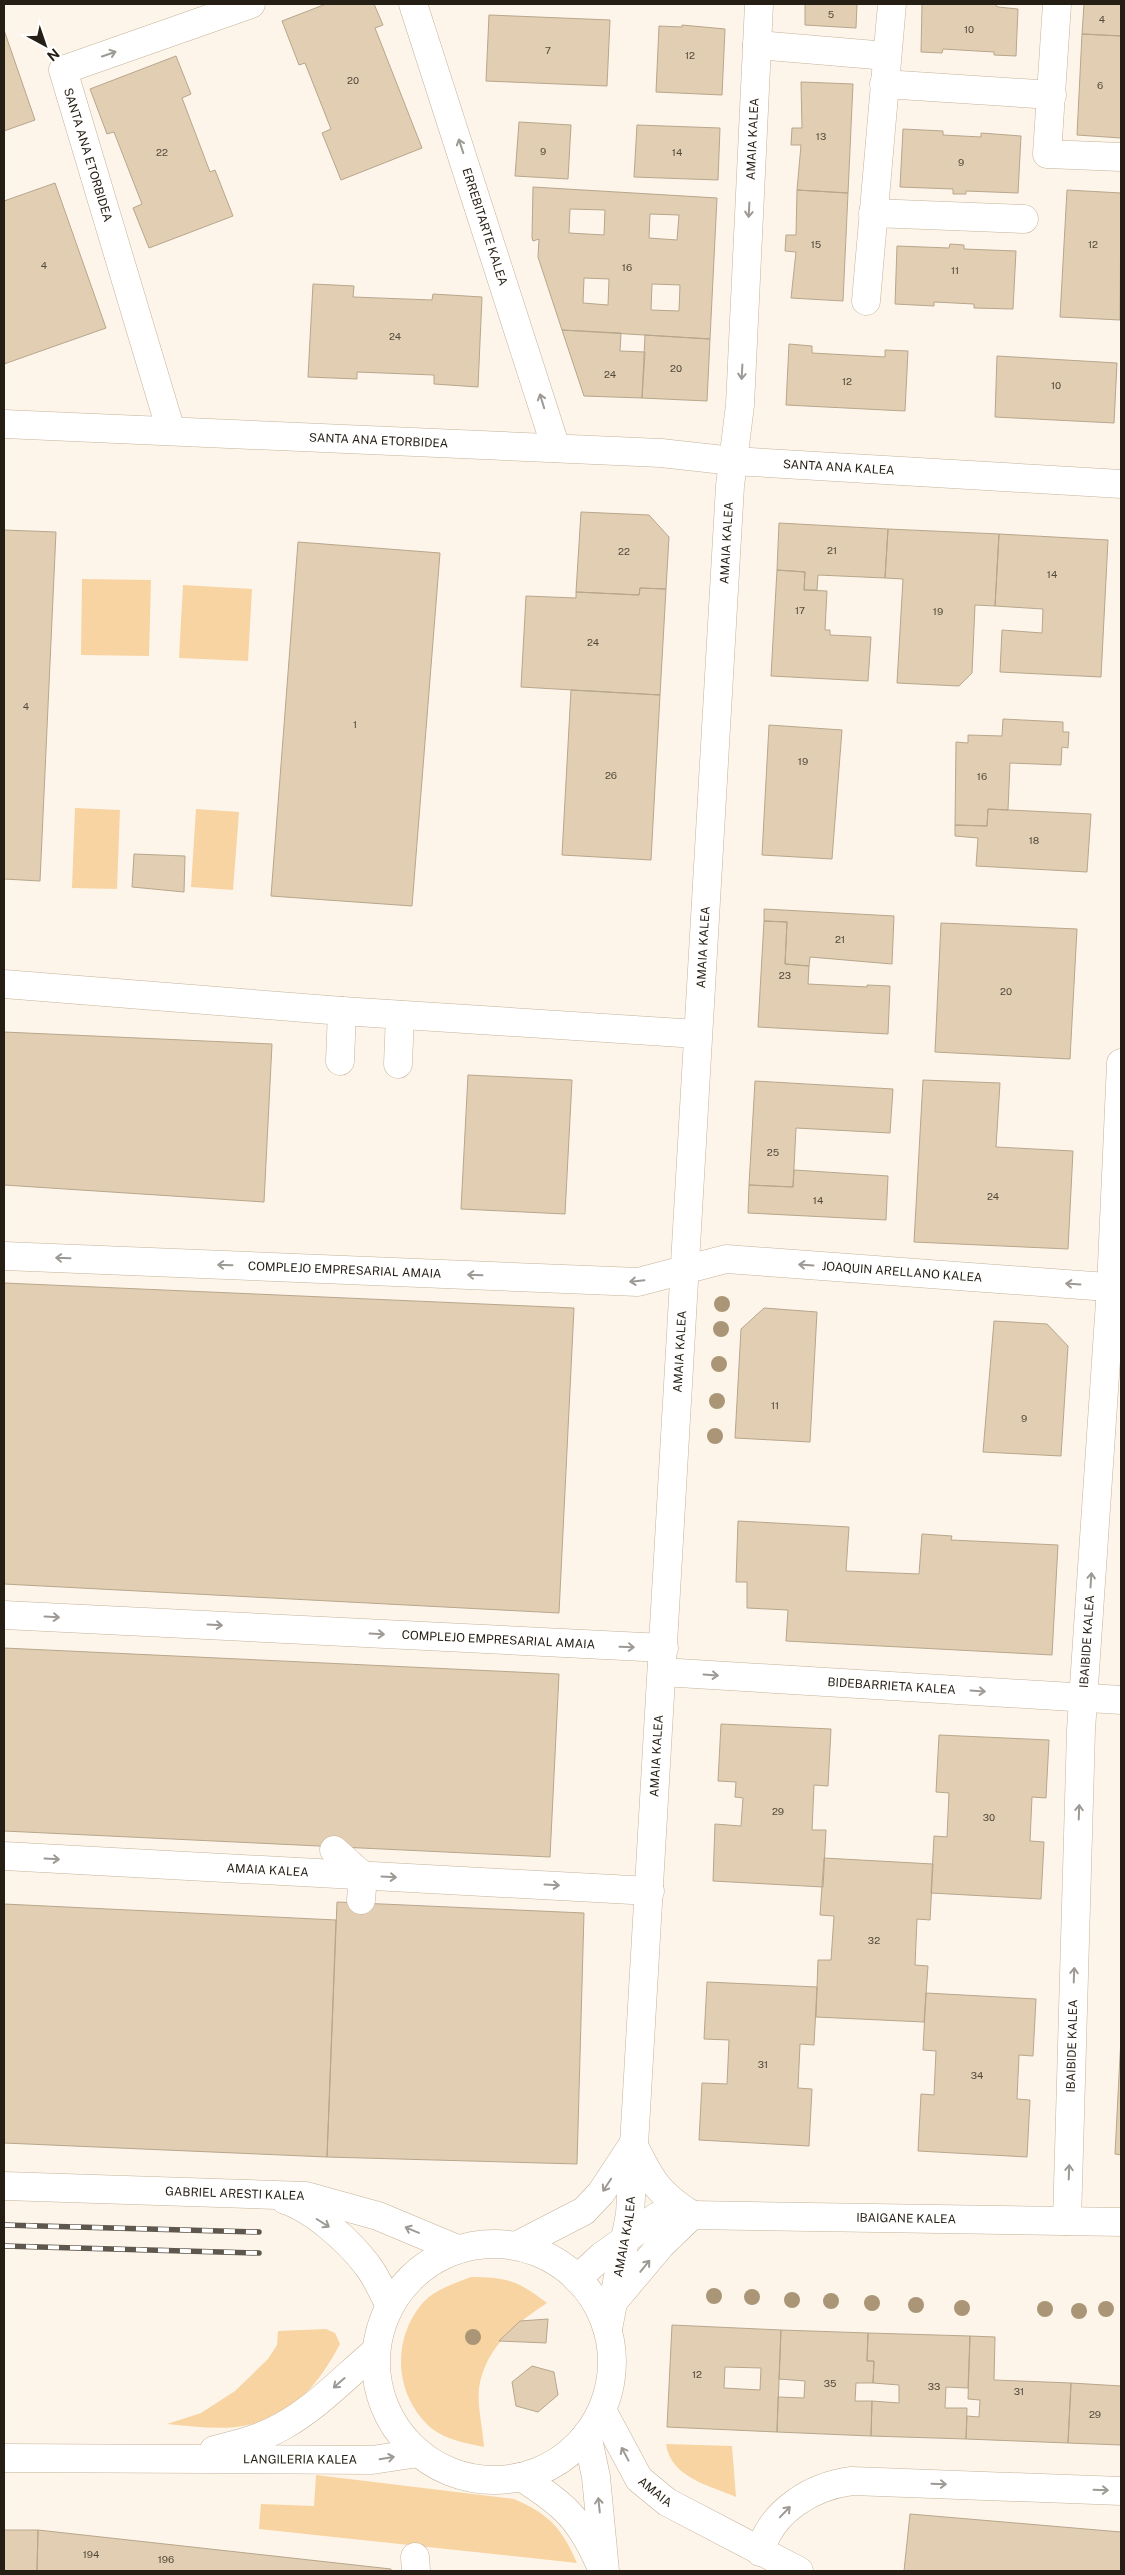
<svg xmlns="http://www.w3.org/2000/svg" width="1125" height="2575" viewBox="0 0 1125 2575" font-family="'Public Sans',sans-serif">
  <rect width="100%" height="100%" fill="#fdf5ea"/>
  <!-- green -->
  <path fill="#f8d4a2" d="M82,579L151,580L149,656L81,655Z
    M183,585L252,589L248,661L179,658Z
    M75,808L120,810L117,889L72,888Z
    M196,809L239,812L233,890L191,887Z
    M471,2277C507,2277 518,2281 547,2303C515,2324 485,2348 479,2388C477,2406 483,2429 484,2447C466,2443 446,2440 431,2428C395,2396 391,2342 421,2305C433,2290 453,2284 471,2277Z
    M326,2329L335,2333L340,2344C319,2383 294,2416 248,2425C222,2431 193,2426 167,2424L201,2413L235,2391L268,2359L277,2345L278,2331Z
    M666,2444L732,2446L736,2497C709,2485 671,2478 666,2444Z
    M316,2475L514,2499C550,2515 561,2527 577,2563L259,2529L261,2504L314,2506Z"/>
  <!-- building -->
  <path fill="#e1ceb3" stroke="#b8a68c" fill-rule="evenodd" d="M326,4H374L383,25L375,28L422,148L341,180L322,133L331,129L305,63L299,65L282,21Z
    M805,4H857L856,28L805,25Z
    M922,4H994L998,7L1018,9L1016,56L994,55V52L943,49L942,53L921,52Z
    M1084,4H1121V36L1082,34Z
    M489,15L610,20L607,86L486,81Z
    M682,25L725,29L722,95L656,92L659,26L682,27Z
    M4,30L35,120L4,131Z
    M1082,34L1121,36V138L1077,135Z
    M176,56L191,94L182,98L210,172L215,170L233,216L149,248L133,208L142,204L114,132L107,134L90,89Z
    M801,82L853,84L848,193L797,190L801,145H791L792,128H802Z
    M519,122L571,125L568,179L515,176Z
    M637,125L720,128L718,180L634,177Z
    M903,129L943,131V135L981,137V133L1021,136L1018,193L966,191V194H953V189L900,187Z
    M55,183L106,328L4,364V201Z
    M533,187L717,198L710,339L562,330L538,257L539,239L533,241L532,238ZM570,209L605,210L604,235L569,233ZM650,214L679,215L677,240L649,238ZM584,278L609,279L608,305L583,303ZM652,284L680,285L679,311L651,310Z
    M797,190L848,193L843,301L791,298L796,252L785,251L786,235H796Z
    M1067,190L1121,193L1120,320L1060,317Z
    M950,244L964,245V249L1016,251L1013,309L974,308V304L934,302V306L895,304L897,246L949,248Z
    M313,284L354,286L353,297L432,300L433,294L482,297L478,387L434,384V375L357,372V379L308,377Z
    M562,330L621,333L620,351L645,352L642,398L584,396Z
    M645,335L710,339L707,401L642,398Z
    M789,344L812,346V353L885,357V350L908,351L905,411L786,405Z
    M997,356L1117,363L1114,423L995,417Z
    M581,512L649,515L669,537L666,589L640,588L639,595L576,592Z
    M779,523L888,529L885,578L818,575L817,590H804L805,572L777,570Z
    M888,529L999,534L995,606L975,605L972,673L959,686L897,683L903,579L885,578Z
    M4,530L56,532L40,881L4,879Z
    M999,534L1108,540L1101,677L1000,672L1002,630L1042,633L1043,609L995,606Z
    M298,542L440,553L412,906L271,896Z
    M777,570L805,572L804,590L827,591L825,630H830V635L871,637L868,681L771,676Z
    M640,588L666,589L660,695L521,687L526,596L576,598V592L639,595Z
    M571,690L660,695L651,860L562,855Z
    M1003,719L1063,722V732H1069L1068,748L1062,747L1061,765L1010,763L1008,810L988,809L987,826L955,825L956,742L968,743V735L1002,736Z
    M769,725L842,730L832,859L762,855Z
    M988,809L1091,814L1087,872L976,866L978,838L955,836V825L987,826Z
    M134,854L185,856L184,892L132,887Z
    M764,909L894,916L892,964L810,957L809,966L785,964L787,922L764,921Z
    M764,921L787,922L785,964L809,966L808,984L867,987V985L890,986L888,1034L758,1027Z
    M941,923L1077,929L1070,1059L935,1052Z
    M4,1032L272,1044L264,1202L4,1185Z
    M468,1075L572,1080L565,1214L461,1209Z
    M923,1080L1000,1083L996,1147L1073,1151L1068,1249L914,1242Z
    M755,1081L893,1089L890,1133L796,1128L793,1187L749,1185Z
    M794,1170L888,1176L886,1220L748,1213L749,1185L793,1187Z
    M4,1283L574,1308L559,1613L4,1584Z
    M764,1308L817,1312L810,1442L735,1438L741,1329Z
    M994,1321L1047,1324L1068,1346L1061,1456L983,1452Z
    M738,1521L849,1527L846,1571L919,1574L922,1534L952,1536L951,1540L1058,1545L1052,1655L786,1641L788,1610L747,1608V1582H736Z
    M4,1648L559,1674L550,1857L4,1831Z
    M721,1724L831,1729L828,1786L814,1785L812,1830H826L823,1887L713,1881L715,1824L741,1826L743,1798L735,1797L736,1782L718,1781Z
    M939,1735L1049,1740L1046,1798L1032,1797L1030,1841L1044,1842L1041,1899L931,1893L934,1836L947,1837L949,1793L936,1792Z
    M824,1858L933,1864L930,1920L917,1919L915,1965L928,1966L924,2022L816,2017L818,1960H831L834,1916L820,1915Z
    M337,1902L584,1913L577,2164L327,2157Z
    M4,1904L336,1920L327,2157L4,2143Z
    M707,1982L817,1987L814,2045L800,2044L798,2088L812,2089L809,2146L699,2140L702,2083L727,2084L729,2040L704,2039Z
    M926,1993L1036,1999L1033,2056L1019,2055L1017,2099L1030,2100L1027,2157L918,2151L921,2094L934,2095L936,2051L923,2050Z
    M1121,2037V2155L1115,2154Z
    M548,2319L546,2343L499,2341L520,2321Z
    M672,2325L781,2330L777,2432L667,2427ZM725,2367L761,2368L760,2390L724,2388Z
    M781,2330L868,2333L867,2361H874L873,2383H856L855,2401H872L871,2436L777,2432L778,2397L804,2398L805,2381L779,2379Z
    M868,2333L970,2336L968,2388L946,2387L945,2408H967L966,2439L871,2436L872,2401L899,2403V2385L873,2383L874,2361H867Z
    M970,2336L995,2337L994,2380L1071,2383L1068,2443L966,2439L967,2416L979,2417L980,2400L968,2399Z
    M532,2366L554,2372L558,2395L538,2412L516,2406L512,2382Z
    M1071,2383L1121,2386V2445L1068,2443Z
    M910,2514L1121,2532V2571H904Z
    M4,2530H38L37,2571H4Z
    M38,2530L391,2569V2571H37Z"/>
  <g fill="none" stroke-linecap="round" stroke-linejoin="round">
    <!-- minor casing -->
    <g stroke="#c5b298" stroke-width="29">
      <g id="minor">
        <path id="s1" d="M413,4L556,448"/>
        <path d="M1057,4L1047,154L1121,157"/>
        <path d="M757,45L887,56"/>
        <path d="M884,84L1052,95"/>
        <path d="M873,213L1024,219"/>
        <path d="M866,301L892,4"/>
        <path id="s2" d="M4,424L661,453L733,461L1121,484"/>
        <path d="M171,431L63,70L251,4"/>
        <path d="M4,984L342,1011L697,1034"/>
        <path d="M340,1061L342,1011"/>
        <path d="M398,1064L400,1015"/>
        <path id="s3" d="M4,1256L638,1282L726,1259L1121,1288"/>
        <path id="s4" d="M4,1615L664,1648"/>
        <path id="s5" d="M662,1672L1121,1700"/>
        <path d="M334,1850L363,1876L361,1900"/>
        <path id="s6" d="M4,1856L650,1891"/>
        <path d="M634,2146C652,2182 658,2193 692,2215"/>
        <path id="s7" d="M4,2186L306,2196L378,2216L457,2249"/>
        <path d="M285,2200C313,2209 349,2241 367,2265C376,2276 383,2293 390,2306"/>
        <path id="s8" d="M1067,2221L1081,1730L1111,1287L1121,1063"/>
        <circle cx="494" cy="2362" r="118"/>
        <path d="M518,2245L584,2211L601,2193L632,2146"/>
        <path id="s9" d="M577,2279L602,2256L658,2216L692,2215L1121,2222"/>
        <path d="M613,2302L661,2245L692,2215"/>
        <path id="s10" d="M608,2329L630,2214L730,486L740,405L759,4"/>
        <path id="s11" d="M602,2410L639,2479L667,2502L799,2571"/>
        <path d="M587,2434L596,2477L605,2571"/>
        <path d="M214,2450C238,2444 262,2438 283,2426C317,2407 346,2376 376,2351"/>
        <path id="s12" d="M4,2458L372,2460L419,2453"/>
        <path d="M521,2477C562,2503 579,2517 599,2562"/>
        <path d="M760,2552C771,2511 812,2486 852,2481L1121,2491"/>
        <path d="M415,2557L416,2571"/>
      </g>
    </g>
    <!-- minor -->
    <use href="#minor" stroke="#fff" stroke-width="28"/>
    <!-- rail casing -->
    <g stroke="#5e574d" stroke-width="5.5">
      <path id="rail" d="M4,2225L259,2232
        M4,2246L259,2253"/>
    </g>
    <!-- rail -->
    <use href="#rail" stroke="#fff" stroke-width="4" stroke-dasharray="11" stroke-linecap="butt"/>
  </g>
  <!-- trees -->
  <g fill="#aa9676">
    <circle cx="722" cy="1304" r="8"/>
    <circle cx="721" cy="1329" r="8"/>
    <circle cx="719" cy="1364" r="8"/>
    <circle cx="717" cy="1401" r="8"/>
    <circle cx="715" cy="1436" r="8"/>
    <circle cx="714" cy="2296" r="8"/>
    <circle cx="752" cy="2297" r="8"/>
    <circle cx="792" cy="2300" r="8"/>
    <circle cx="831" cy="2301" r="8"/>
    <circle cx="872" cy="2303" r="8"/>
    <circle cx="916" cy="2305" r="8"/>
    <circle cx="962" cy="2308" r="8"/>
    <circle cx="1045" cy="2309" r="8"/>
    <circle cx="1106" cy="2309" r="8"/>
    <circle cx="1079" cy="2311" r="8"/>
    <circle cx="473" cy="2337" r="8"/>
  </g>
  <!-- one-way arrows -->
  <defs><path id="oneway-shaft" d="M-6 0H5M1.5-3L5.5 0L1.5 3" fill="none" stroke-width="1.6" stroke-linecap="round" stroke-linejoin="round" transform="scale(1.25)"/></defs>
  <g stroke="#9d9a95">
    <use href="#oneway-shaft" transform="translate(109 54) rotate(-19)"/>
    <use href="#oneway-shaft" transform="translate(461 146) rotate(-108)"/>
    <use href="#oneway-shaft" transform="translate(749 210) rotate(93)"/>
    <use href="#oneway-shaft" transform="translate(742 372) rotate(93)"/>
    <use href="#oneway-shaft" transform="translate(542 401) rotate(-107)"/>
    <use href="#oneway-shaft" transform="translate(63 1258) rotate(-178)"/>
    <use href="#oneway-shaft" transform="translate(225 1265) rotate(-178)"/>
    <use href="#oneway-shaft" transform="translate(806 1265) rotate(-176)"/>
    <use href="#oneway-shaft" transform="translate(475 1275) rotate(-178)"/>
    <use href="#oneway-shaft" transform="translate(637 1281) rotate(174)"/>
    <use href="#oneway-shaft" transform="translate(1073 1284) rotate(-176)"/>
    <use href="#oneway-shaft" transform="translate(1091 1580) rotate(-86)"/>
    <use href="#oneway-shaft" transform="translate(52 1617) rotate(3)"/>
    <use href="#oneway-shaft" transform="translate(215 1625) rotate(3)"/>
    <use href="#oneway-shaft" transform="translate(377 1634) rotate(3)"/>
    <use href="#oneway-shaft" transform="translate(627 1647) rotate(2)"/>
    <use href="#oneway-shaft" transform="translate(711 1675) rotate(4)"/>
    <use href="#oneway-shaft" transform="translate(978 1691) rotate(4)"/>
    <use href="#oneway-shaft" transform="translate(1079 1812) rotate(-88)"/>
    <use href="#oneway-shaft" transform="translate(52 1859) rotate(3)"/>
    <use href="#oneway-shaft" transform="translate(389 1877) rotate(3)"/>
    <use href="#oneway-shaft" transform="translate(552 1885) rotate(3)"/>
    <use href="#oneway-shaft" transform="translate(1074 1975) rotate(-88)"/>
    <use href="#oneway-shaft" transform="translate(1069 2172) rotate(-88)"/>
    <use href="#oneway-shaft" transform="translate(607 2185) rotate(123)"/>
    <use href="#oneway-shaft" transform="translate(323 2223) rotate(32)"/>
    <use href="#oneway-shaft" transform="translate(412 2230) rotate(-157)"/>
    <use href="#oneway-shaft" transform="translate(645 2266) rotate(-51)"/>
    <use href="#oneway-shaft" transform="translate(339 2383) rotate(139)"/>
    <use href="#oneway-shaft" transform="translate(625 2454) rotate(-118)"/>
    <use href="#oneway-shaft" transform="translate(387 2458) rotate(-9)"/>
    <use href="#oneway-shaft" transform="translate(939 2484) rotate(2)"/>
    <use href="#oneway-shaft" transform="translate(1101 2490) rotate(2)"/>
    <use href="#oneway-shaft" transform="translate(599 2505) rotate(-96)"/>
    <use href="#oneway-shaft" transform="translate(785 2512) rotate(-46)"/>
  </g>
  <g text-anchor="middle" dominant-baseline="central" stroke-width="5" stroke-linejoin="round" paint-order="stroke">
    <!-- number labels -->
    <g font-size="10" fill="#544a3c">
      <text x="831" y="14">5</text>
      <text x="1102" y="19">4</text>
      <text x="969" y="29">10</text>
      <text x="548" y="50">7</text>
      <text x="690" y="55">12</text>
      <text x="353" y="80">20</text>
      <text x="1100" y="85">6</text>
      <text x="821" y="136">13</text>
      <text x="543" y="151">9</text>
      <text x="162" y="152">22</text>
      <text x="677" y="152">14</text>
      <text x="961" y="162">9</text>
      <text x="816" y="244">15</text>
      <text x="1093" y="244">12</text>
      <text x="44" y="265">4</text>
      <text x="627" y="267">16</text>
      <text x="955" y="270">11</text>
      <text x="395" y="336">24</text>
      <text x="676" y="368">20</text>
      <text x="610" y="374">24</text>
      <text x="847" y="381">12</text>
      <text x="1056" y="385">10</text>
      <text x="832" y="550">21</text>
      <text x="624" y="551">22</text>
      <text x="1052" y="574">14</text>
      <text x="800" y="610">17</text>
      <text x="938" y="611">19</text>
      <text x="593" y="642">24</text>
      <text x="26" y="706">4</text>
      <text x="355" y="724">1</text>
      <text x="803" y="761">19</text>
      <text x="611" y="775">26</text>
      <text x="982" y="776">16</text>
      <text x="1034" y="840">18</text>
      <text x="840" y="939">21</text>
      <text x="785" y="975">23</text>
      <text x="1006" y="991">20</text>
      <text x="773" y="1152">25</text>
      <text x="993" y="1196">24</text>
      <text x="818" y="1200">14</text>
      <text x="775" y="1405">11</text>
      <text x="1024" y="1418">9</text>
      <text x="778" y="1811">29</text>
      <text x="989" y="1817">30</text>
      <text x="874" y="1940">32</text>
      <text x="763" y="2064">31</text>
      <text x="977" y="2075">34</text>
      <text x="697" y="2374">12</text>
      <text x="830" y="2383">35</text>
      <text x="934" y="2386">33</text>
      <text x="1019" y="2391">31</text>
      <text x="1095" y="2414">29</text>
      <text x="91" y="2554">194</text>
      <text x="166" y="2559">196</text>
    </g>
    <!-- street labels -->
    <g font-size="12" fill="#251e14" stroke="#fff">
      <text stroke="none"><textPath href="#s10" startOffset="2196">AMAIA KALEA</textPath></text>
      <text transform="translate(88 155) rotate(73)">SANTA ANA ETORBIDEA</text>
      <text stroke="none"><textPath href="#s1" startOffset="234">ERREBITARTE KALEA</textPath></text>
      <text stroke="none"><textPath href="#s2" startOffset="375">SANTA ANA ETORBIDEA</textPath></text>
      <text stroke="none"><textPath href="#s2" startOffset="836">SANTA ANA KALEA</textPath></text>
      <text stroke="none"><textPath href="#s10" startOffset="1791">AMAIA KALEA</textPath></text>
      <text stroke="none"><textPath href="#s10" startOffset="1386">AMAIA KALEA</textPath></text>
      <text stroke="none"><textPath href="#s3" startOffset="341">COMPLEJO EMPRESARIAL AMAIA</textPath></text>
      <text stroke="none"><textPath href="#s3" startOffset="902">JOAQUIN ARELLANO KALEA</textPath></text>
      <text stroke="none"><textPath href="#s10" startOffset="981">AMAIA KALEA</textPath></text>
      <text stroke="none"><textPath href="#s4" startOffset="495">COMPLEJO EMPRESARIAL AMAIA</textPath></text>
      <text stroke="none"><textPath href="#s8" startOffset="580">IBAIBIDE KALEA</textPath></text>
      <text stroke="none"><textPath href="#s5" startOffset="230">BIDEBARRIETA KALEA</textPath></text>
      <text stroke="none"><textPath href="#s10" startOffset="576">AMAIA KALEA</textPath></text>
      <text stroke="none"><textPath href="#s6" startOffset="264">AMAIA KALEA</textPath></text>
      <text stroke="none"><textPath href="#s8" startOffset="175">IBAIBIDE KALEA</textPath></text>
      <text stroke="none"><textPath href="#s7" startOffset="231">GABRIEL ARESTI KALEA</textPath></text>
      <text stroke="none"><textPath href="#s9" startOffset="351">IBAIGANE KALEA</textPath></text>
      <text stroke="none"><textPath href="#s10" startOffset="94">AMAIA KALEA</textPath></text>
      <text stroke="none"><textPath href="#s12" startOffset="296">LANGILERIA KALEA</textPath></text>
      <text stroke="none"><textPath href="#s11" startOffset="99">AMAIA</textPath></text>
    </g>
  </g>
  <!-- border -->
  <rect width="1125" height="2575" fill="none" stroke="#251e14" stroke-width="10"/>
  <!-- north arrow -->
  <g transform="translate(45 45) rotate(140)" stroke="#ffffff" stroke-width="4" paint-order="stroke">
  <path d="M0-4L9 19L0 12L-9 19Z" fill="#251e14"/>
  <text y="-8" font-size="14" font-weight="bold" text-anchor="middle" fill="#251e14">N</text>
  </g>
</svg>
